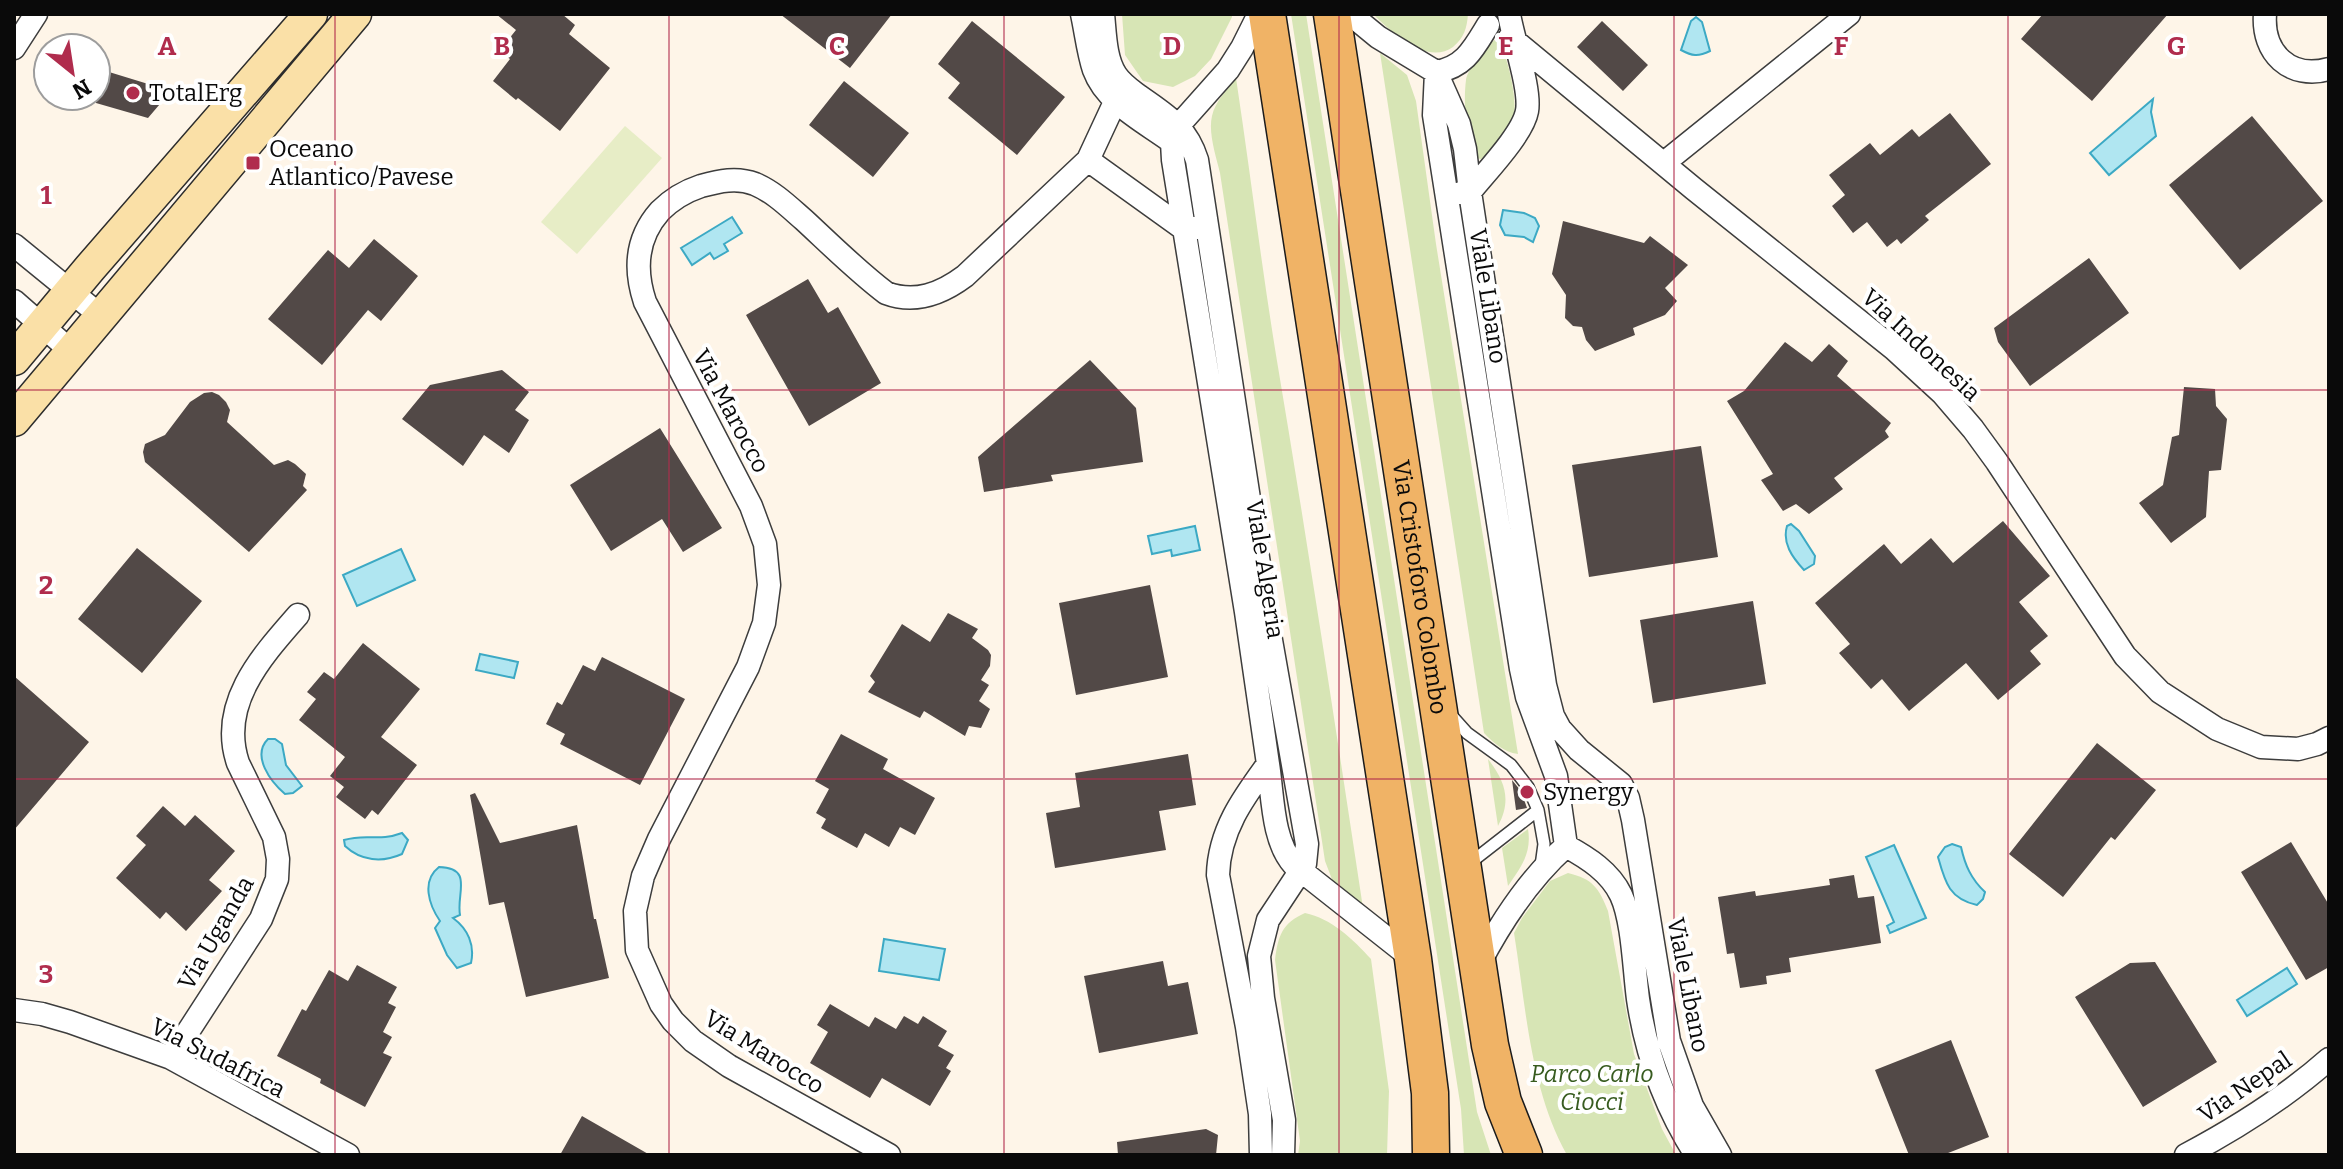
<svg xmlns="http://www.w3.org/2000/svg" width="2343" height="1169" viewBox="0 0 2343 1169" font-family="Bitter,serif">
  <rect width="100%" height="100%" fill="#fef5e8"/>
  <!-- green -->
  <path fill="#d7e5b5" d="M1122,14H1232V17L1211,59L1195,76L1173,87L1143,81L1125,55Z
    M1291,14H1306L1477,1112L1491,1155H1464L1461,1109Z
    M1373,14H1468C1467,28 1464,38 1453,47C1427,66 1391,32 1373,14Z
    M1496,39C1507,49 1519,104 1513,118C1507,132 1493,150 1481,159L1476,158C1466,137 1463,104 1466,80C1467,70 1487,44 1496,39Z
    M1380,53L1407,75L1416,101L1436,244L1518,754C1503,752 1494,743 1484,733Z
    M1236,78C1250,170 1261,263 1276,355C1307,539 1335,723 1363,908L1333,882L1325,861L1220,173C1216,156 1208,133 1212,116C1215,102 1227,89 1236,78Z
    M1488,759C1505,781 1512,800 1498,826Z
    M1528,829C1532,853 1521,867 1508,886L1502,848Z
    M1568,873C1593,879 1599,888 1608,911L1634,1054L1662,1129L1676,1155H1567C1530,1089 1526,1007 1514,933L1522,918L1550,881Z
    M1305,913C1331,918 1354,940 1371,959L1389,1091L1387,1155H1298L1300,1141L1275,960C1278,936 1282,923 1305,913Z"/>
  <!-- pitch -->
  <path fill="#e7edc6" d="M625,126L662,158L577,254L541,222Z"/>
  <!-- water -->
  <path fill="#b0e6f1" stroke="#3ca9c4" stroke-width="2" d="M1696,17L1702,22L1710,51C1698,57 1692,56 1681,50L1691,21Z
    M2153,99L2151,112L2156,136L2109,175L2090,153Z
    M1503,210L1524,213L1535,218L1539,226L1533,242L1524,237L1505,235L1500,225Z
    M732,217L742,233L724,244L728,251L714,259L710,253L692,265L681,248Z
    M1791,524L1799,531L1815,556L1814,564L1804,570C1792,557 1782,543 1787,526Z
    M1195,526L1200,550L1172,556L1171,550L1152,554L1148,536Z
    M401,549L415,580L357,606L343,575Z
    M480,654L518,662L514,678L476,670Z
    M268,739H275L282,744L286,765L302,786L293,793L285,794C271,782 251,756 268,739Z
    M402,833L408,840L402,854C382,863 361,861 345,846L344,840C367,833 378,842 402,833Z
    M1952,844L1961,847C1965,865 1971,879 1985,892L1983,899L1977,905C1949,899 1945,882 1938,857L1945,847Z
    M1894,845L1926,918L1890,933L1887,926L1894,922L1866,857Z
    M439,867C474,868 456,893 460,915L453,918C468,929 475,945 471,963L457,968L447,955L435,928L440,921C429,905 421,881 439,867Z
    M884,939L945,949L939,980L879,971Z
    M2287,968L2297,984L2247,1016L2237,1000Z"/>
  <!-- building -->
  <path fill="#524947" d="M496,14H562L575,25L569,34L610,68L560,131L518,98L516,100L493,81L510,59L499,51L516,30Z
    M780,14H892L850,68Z
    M2043,14H2168L2092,101L2021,39Z
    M972,21L1065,97L1017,155L948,98L960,83L938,64Z
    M1602,21L1648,65L1623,91L1577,47Z
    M96,68L171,91L148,118L96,103Z
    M844,81L909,133L873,177L809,125Z
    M1950,113L1991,164L1925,216L1929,220L1901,244L1897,239L1887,247L1867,222L1853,233L1832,206L1845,195L1829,175L1870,143L1880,155L1912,129L1919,137Z
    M2252,116L2323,201L2240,270L2169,185Z
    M1563,221L1644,243L1650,236L1688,265L1665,288L1677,301L1665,315L1633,328L1635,335L1595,351L1586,340L1582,327L1573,326L1565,318L1566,295L1552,274Z
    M374,239L418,276L381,321L368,310L322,365L268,319L328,250L349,268Z
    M2089,258L2129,313L2030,386L1998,342L1994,328Z
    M808,279L828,313L838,307L881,383L809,426L746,315Z
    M1785,342L1812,362L1829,344L1848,361L1837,376L1891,423L1885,431L1889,437L1834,478L1843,489L1809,514L1796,504L1783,511L1761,480L1773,474L1727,401L1744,391Z
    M1090,360L1136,408L1143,462L1051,475L1053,481L984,492L978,457Z
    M502,370L529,392L515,410L529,420L509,453L484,435L463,466L402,419L430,385Z
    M2184,387L2215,389L2216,406L2227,419L2221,470L2209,471L2206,517L2171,543L2139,503L2163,485L2172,437L2179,435Z
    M212,392L219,395L226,402L230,410L227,422L274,465L288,460L295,464L306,474L303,486L307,490L249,552L145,462L143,452L145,444L165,435L190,402L204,393Z
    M660,428L722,528L683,552L662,519L611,551L570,485Z
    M1701,446L1718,557L1589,577L1572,465Z
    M2003,521L2050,576L2019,602L2048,636L2030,651L2041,664L1998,700L1966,663L1909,711L1882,679L1871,689L1839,653L1850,644L1815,603L1884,544L1901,564L1931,538L1953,563Z
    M137,548L202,601L142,673L78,619Z
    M1150,585L1168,677L1076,695L1059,603Z
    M1753,601L1766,684L1653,703L1640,620Z
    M948,613L978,629L972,638L988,650L991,655L990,666L981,680L989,685L979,701L990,709L981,728L969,726L965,736L924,711L920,718L868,692L875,682L870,676L902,624L930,642Z
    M363,643L420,689L381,737L417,765L378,815L372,810L365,819L336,797L344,787L330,776L345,757L299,720L316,699L307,692L324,672L334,679Z
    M602,657L685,699L640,785L560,744L565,734L546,724L557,702L562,705L583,665L595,671Z
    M14,676L89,742L14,830Z
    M841,734L888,759L883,769L935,798L915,835L900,827L889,847L865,833L857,848L821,828L826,819L816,813L829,789L815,781Z
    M2097,743L2156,790L2115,840L2111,837L2063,897L2009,854Z
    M1188,754L1196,805L1159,811L1166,850L1055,868L1046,813L1080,807L1075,773Z
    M1512,780L1521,791L1527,808L1516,810Z
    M475,793L500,843L577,825L594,919H596L609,978L526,997L504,902L489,905L470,795Z
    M163,806L185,826L195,815L235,851L209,880L222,891L186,931L166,912L160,919L116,878L146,845L136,836Z
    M2291,842L2329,905V967L2306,980L2241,872Z
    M1854,875L1858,898L1874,896L1881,943L1789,958L1791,972L1766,976L1767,984L1740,988L1734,953L1727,954L1718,897L1755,891L1756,896L1830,885L1829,879Z
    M1163,961L1168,986L1188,982L1198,1034L1099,1053L1084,976Z
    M2155,962L2217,1062L2143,1107L2075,997L2130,963Z
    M357,965L397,987L388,1003L396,1007L383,1032L392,1037L383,1053L392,1057L365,1107L320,1083L321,1079L277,1056L302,1009L306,1011L329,970L348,981Z
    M830,1004L869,1027L875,1017L896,1029L904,1016L918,1024L923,1016L947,1031L938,1046L954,1055L946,1068L951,1071L930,1106L882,1078L870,1098L810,1063L828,1032L817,1025Z
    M1951,1040L1989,1137L1943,1155H1909L1875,1070Z
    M582,1116L650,1155H560Z
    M1206,1129L1218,1135L1216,1155H1118L1117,1142Z"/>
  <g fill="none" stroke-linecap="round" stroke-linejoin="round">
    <!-- lane casing -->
    <g stroke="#3d3d3d" stroke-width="14">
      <path id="lane" d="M1450,714L1467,733L1511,765L1528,787L1538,810L1470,863
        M1538,810L1544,844L1541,866"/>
    </g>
    <!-- street casing -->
    <g stroke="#3d3d3d" stroke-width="25">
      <path id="street" d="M1082,14C1086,32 1088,52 1094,70C1106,103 1145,122 1172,142L1173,160L1246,612L1268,764C1243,798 1219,831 1218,875L1247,1027L1260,1114L1261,1155
        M1103,14C1105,33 1105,59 1116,75C1122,84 1131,90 1139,96C1167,116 1186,126 1197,160L1269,629L1307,844L1305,864L1268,920L1259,956L1263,998L1284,1120L1283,1155
        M1350,14L1378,37L1436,72L1459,124L1465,149L1470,192L1461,193
        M1509,14C1513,39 1531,89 1527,111C1523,134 1485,173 1470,192L1545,685L1553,716L1560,729L1579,750L1621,784L1628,798L1633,820L1669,1041L1692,1106L1720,1155
        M2265,14C2262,53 2290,80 2329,69
        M1488,25C1474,48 1465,67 1436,72L1434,115L1521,669L1527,697L1556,776L1566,846C1588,858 1610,872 1621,895C1633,921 1634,969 1638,999C1646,1054 1666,1108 1696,1155
        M1510,37L1694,189L1894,349L1943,394L1973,429L1997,462L2125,656L2160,692L2217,729L2261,747L2298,749L2317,744L2329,738
        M14,48L36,14
        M1174,137L1179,125L1228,70L1242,48L1259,14
        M1088,160L1121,89
        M1664,163L1849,14
        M14,245L101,316
        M14,301L71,351
        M1268,764C1273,796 1272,841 1294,865L1413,959
        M1479,964C1502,920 1529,879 1566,846
        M14,1010L42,1014L70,1022L171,1058L348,1155
        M171,1058L261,919L277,879L278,859L274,837L238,763C218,704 262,656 298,615
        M889,1155L729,1066L693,1041L673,1021L661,1004L637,950L635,911L643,876L659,839L748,667L764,623L769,585L765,544L751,506L645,302C634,269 636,238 660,211C672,199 686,191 701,186C719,181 737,177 755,184C774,192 789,207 804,220C831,245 857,271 886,293C915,304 941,294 965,276L1088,160L1184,229L1207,227
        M2186,1155C2237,1128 2286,1097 2329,1059"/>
    </g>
    <!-- secondary casing -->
    <g stroke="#2c2c2c" stroke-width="35">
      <path id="secondary" d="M14,359L90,268L311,14
        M14,420L355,14"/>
    </g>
    <!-- primary casing -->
    <g stroke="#1b1b1b" stroke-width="39">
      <g id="primary">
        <path d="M1267,14L1413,959L1430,1093L1431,1155"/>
        <path id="s1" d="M1332,14L1490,1045L1503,1102L1524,1155"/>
      </g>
    </g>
    <!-- lane -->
    <use href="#lane" stroke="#fff" stroke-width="11"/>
    <!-- street -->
    <use href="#street" stroke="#fff" stroke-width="22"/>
    <!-- secondary -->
    <use href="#secondary" stroke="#fae0a7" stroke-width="32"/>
    <!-- primary -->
    <use href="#primary" stroke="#f0b366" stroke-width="36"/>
  </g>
  <!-- grid -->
  <path fill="none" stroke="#b02c4d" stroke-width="2" stroke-opacity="0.55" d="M335,14V1155M669,14V1155M1004,14V1155M1339,14V1155M1674,14V1155M2008,14V1155M14,390H2329M14,779H2329"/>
  <!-- markers -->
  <g fill="#b02c4d" stroke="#fff" stroke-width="3">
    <circle cx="133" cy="93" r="8"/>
    <rect x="245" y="155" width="16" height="16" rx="4"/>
    <circle cx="1527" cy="792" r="8"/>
  </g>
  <g text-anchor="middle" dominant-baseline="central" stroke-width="8" stroke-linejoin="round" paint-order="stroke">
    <!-- poi labels -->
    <g font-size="24" fill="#0a0a0a" stroke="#fff" text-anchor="start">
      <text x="149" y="93">TotalErg</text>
      <text x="269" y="149">Oceano<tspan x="269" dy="28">Atlantico/Pavese</tspan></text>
      <text x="1543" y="792">Synergy</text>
    </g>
    <!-- street labels -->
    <g font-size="24" fill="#0a0a0a" stroke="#fff">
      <text transform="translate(1488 296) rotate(81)">Viale Libano</text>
      <text transform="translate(1921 345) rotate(43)">Via Indonesia</text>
      <text transform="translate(731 411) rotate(62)">Via Marocco</text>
      <text transform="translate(1265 569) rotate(81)">Viale Algeria</text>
      <text stroke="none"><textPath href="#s1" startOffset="580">Via Cristoforo Colombo</textPath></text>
      <text transform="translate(216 933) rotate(-60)">Via Uganda</text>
      <text transform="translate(1688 985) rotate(79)">Viale Libano</text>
      <text transform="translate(764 1052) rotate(32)">Via Marocco</text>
      <text transform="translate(218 1058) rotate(27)">Via Sudafrica</text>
      <text transform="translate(2245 1087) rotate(-34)">Via Nepal</text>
    </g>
    <!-- park labels -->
    <g font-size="24" font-style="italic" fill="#385c20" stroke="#fff">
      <text x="1592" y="1074">Parco Carlo<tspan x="1592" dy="28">Ciocci</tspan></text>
    </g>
  </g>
  <g font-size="26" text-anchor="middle" font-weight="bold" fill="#b02c4d" stroke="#fff" stroke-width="8" stroke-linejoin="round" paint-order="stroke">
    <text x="167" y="55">A</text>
    <text x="502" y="55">B</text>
    <text x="837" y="55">C</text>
    <text x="1172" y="55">D</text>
    <text x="1506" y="55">E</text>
    <text x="1841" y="55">F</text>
    <text x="2176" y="55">G</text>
    <text x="46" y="204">1</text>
    <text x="46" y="594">2</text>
    <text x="46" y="983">3</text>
  </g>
  <!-- border -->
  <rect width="2343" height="1169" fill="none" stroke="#0a0a0a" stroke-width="32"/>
  <!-- north arrow -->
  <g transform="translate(72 72) rotate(150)"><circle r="38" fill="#ffffff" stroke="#9d9d9d" stroke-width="2"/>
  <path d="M0-6L14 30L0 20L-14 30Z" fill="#b02c4d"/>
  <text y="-12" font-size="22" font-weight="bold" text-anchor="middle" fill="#0a0a0a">N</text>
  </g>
</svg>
